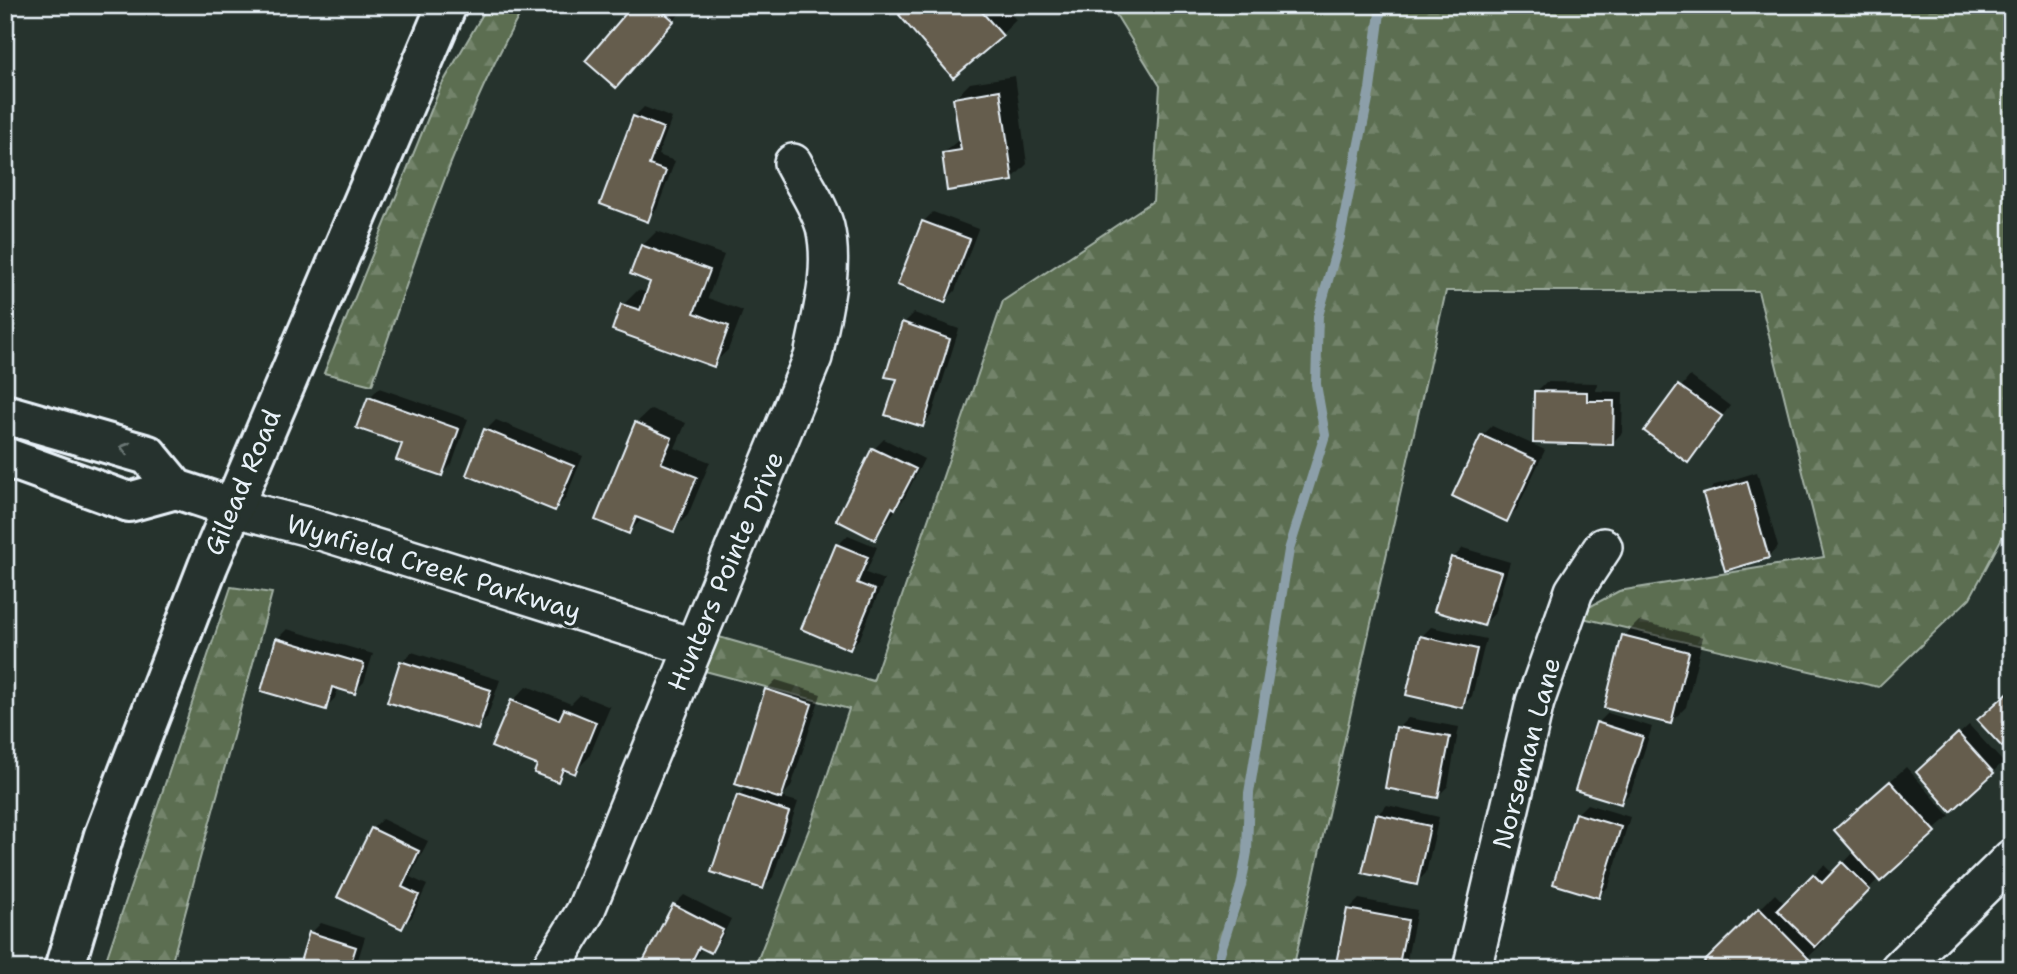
<svg xmlns="http://www.w3.org/2000/svg" width="2017" height="974" viewBox="0 0 2017 974" font-family="'Shantell Sans',sans-serif">
  <defs>
    <pattern id="forest-firs" width="22" height="20" patternUnits="userSpaceOnUse" patternTransform="scale(1.75)"><rect width="22" height="20" fill="#5b6e51"/><path d="M5 1l3.5 6h-7zM16 11l3.5 6h-7z" fill="#73836b"/></pattern>
  </defs>
  <rect width="100%" height="100%" fill="#26332d"/>
  <filter id="ink" filterUnits="userSpaceOnUse"><feTurbulence type="fractalNoise" baseFrequency=".0143" numOctaves="2"/><feDisplacementMap in="SourceGraphic" scale="14" xChannelSelector="R" yChannelSelector="G"/><feConvolveMatrix kernelMatrix="1 2 1 2 8 2 1 2 1" color-interpolation-filters="sRGB"/></filter>
  <g filter="url(#ink)">
    <!-- forest -->
    <path fill="url(#forest-firs)" stroke="#a2b0a4" stroke-width="2" d="M488,5H525C457,125 417,256 372,385L324,373L441,86Z
      M1110,5H2012V519L1970,598L1878,687L1578,617L1589,607L1619,591L1824,557L1758,291H1446L1293,969H754L813,819L849,709L705,671L719,637L873,681L1003,301L1153,201L1160,86Z
      M231,587L272,593L170,969H103Z"/>
    <!-- shadow -->
    <path fill="#0007" d="M636,5H677L683,10L626,75Z
      M909,5H1004L1016,20L1001,35Z
      M1015,76L1027,164L1012,179L943,153L961,138L955,98L970,83Z
      M644,107L672,118L658,155L675,161L657,209L647,219L634,117Z
      M933,212L978,229L955,291L945,301L923,222Z
      M657,231L724,255L708,298L743,311L728,350L713,364L623,305L638,290L648,293L653,280L642,246Z
      M914,313L959,329L932,415L922,425L900,378L904,323Z
      M1690,376L1730,406L1688,461L1646,430Z
      M1546,382L1597,383L1596,391L1623,392L1622,433L1612,443L1536,392Z
      M379,388L468,419L452,464L442,474L404,443L369,398Z
      M651,409L686,423L675,448L710,462L688,515L673,530L643,518L629,532L636,423Z
      M496,420L583,456L565,499L555,509L486,430Z
      M1492,426L1545,450L1517,509L1507,519L1454,495L1482,436Z
      M884,439L924,459L905,497L875,538L838,519L874,449Z
      M1757,472L1778,547L1768,557L1705,495L1715,485Z
      M848,535L877,547L866,573L884,580L860,638L850,648L838,545Z
      M1463,548L1510,562L1494,614L1484,624L1453,558Z
      M1639,621L1703,637L1686,707L1671,722L1624,636Z
      M1431,627L1486,639L1472,696L1462,706L1421,637Z
      M287,629L373,654L364,682L354,692L338,687L335,698L325,708L277,639Z
      M412,652L500,680L487,718L477,728L389,701L402,662Z
      M776,680L821,694L791,787L781,797L798,802L773,877L763,887L738,796L748,786L766,690Z
      M527,686L571,704L580,695L610,707L589,757L574,772L568,769L557,780L539,764L513,701Z
      M1608,713L1652,727L1631,792L1621,802L1598,723Z
      M1408,718L1459,727L1448,786L1438,796L1398,728Z
      M1969,725L2003,762L1993,772L1928,762Z
      M1906,767L1950,816L1879,878L1820,940L1823,943L1796,969L1707,962L1775,894L1785,904L1824,865L1833,874L1855,851L1851,816Z
      M1587,804L1630,817L1609,886L1599,896L1577,814Z
      M1387,805L1439,817L1426,873L1416,883L1377,815Z
      M382,819L428,841L410,877L427,885L412,917L402,927L372,829Z
      M684,895L731,919L720,941L710,951L702,947L691,969H641L674,905Z
      M1359,899L1417,910L1405,969L1337,967L1349,909Z
      M321,923L365,937L355,969H299L311,933Z"/>
    <g fill="none" stroke-linecap="round" stroke-linejoin="round">
      <!-- stream -->
      <path stroke="#8c9fa9" stroke-width="10" d="M1215,969L1241,886L1247,852L1249,793L1289,550L1325,435L1316,384L1318,316L1340,237L1370,89L1381,5"/>
    </g>
    <!-- building -->
    <path fill="#655d4e" stroke="#e8f1f8" stroke-width="2" d="M633,5H656L674,21L616,88L585,61Z
      M907,5H976L1003,36L953,78L899,15L909,7Z
      M1000,90L1013,181L947,191L942,153L961,150L953,98Z
      M633,116L663,128L649,165L666,171L648,222L600,204Z
      M922,221L970,239L945,303L897,285Z
      M641,245L710,270L694,313L729,326L714,367L612,330L621,304L640,310L650,282L630,274Z
      M902,322L950,339L923,427L885,415L897,379L885,377Z
      M1678,385L1722,416L1688,463L1644,431Z
      M1534,391L1587,392V401H1614L1613,445L1533,443Z
      M368,397L459,429L442,476L396,460L402,444L356,428Z
      M635,422L672,438L661,463L697,477L674,532L636,517L629,534L595,520Z
      M484,429L574,466L555,511L466,475Z
      M1481,435L1536,460L1507,522L1452,496Z
      M872,448L916,469L895,509L892,507L875,540L836,520Z
      M1747,481L1769,558L1725,571L1703,494Z
      M836,544L868,557L857,583L875,590L850,650L801,629Z
      M1451,557L1501,572L1484,626L1434,611Z
      M1622,635L1689,652L1671,724L1604,708Z
      M1420,636L1477,649L1463,708L1406,695Z
      M276,638L364,664L355,694L332,687L326,710L261,691Z
      M400,661L491,690L478,730L387,702Z
      M765,689L812,704L781,799L735,784Z
      M2012,689V739L2002,747L1977,720Z
      M511,700L559,720L564,709L596,722L575,774L563,769L558,782L534,773L537,765L491,747Z
      M1596,722L1643,737L1621,804L1575,790Z
      M1396,727L1450,737L1438,798L1385,788Z
      M1958,733L1994,773L1951,812L1916,772Z
      M1890,781L1936,832L1880,882L1834,830Z
      M737,795L789,812L763,889L711,872Z
      M1575,813L1621,827L1599,898L1553,884Z
      M1376,814L1430,826L1417,885L1362,873Z
      M371,828L419,851L402,887L419,895L402,929L337,897Z
      M1842,862L1870,890L1815,947L1777,910L1813,874L1822,883Z
      M673,904L723,930L711,953L699,947L688,969H639Z
      M1759,908L1809,959L1800,969H1711L1704,962Z
      M1347,909L1408,920L1398,969L1335,968Z
      M309,932L356,947L349,969H298Z"/>
    <g fill="none" stroke-linecap="round" stroke-linejoin="round">
      <!-- street casing -->
      <g stroke="#e8f1f8" stroke-width="42">
        <path id="street" d="M231,507L305,526L692,647
          M550,969L585,912L813,357C821,315 835,270 825,227C819,205 803,183 793,163
          M1472,969L1535,702L1574,591L1603,547
          M1899,969L2012,858"/>
      </g>
      <!-- secondary casing -->
      <g stroke="#e8f1f8" stroke-width="44">
        <path id="secondary" d="M5,414L148,455L176,489
          M5,457L129,502L176,489L231,507
          M64,969L104,835L208,566L447,5"/>
      </g>
      <!-- street -->
      <use href="#street" stroke="#26332d" stroke-width="37"/>
      <!-- secondary -->
      <use href="#secondary" stroke="#26332d" stroke-width="38"/>
    </g>
    <!-- one-way arrows -->
    <defs><path id="oneway-chevron" d="M-2-3.5L2.5 0L-2 3.5" fill="none" stroke-width="1.6" stroke-linecap="round" stroke-linejoin="round" transform="scale(1.75)"/></defs>
    <use stroke="#6a7674" href="#oneway-chevron" transform="translate(125 448) rotate(-164)"/>
  </g>
  <g text-anchor="middle" dominant-baseline="central" stroke-width="6" stroke-linejoin="round" paint-order="stroke">
    <!-- street labels -->
    <g font-size="26" fill="#e8f1f8" stroke="#26332d">
      <text transform="translate(242 482) rotate(-67)">Gilead Road</text>
      <text transform="translate(434 567) rotate(17)">Wynfield Creek Parkway</text>
      <text transform="translate(725 571) rotate(-67)">Hunters Pointe Drive</text>
      <text transform="translate(1526 753) rotate(-75)">Norseman Lane</text>
    </g>
  </g>
  <!-- margin -->
  <rect width="2017" height="974" fill="none" stroke="#26332d" stroke-width="28"/>
  <rect x="14" y="14" width="1989" height="946" fill="none" stroke="#e8f1f8" stroke-width="2.5" filter="url(#ink)"/>
</svg>
